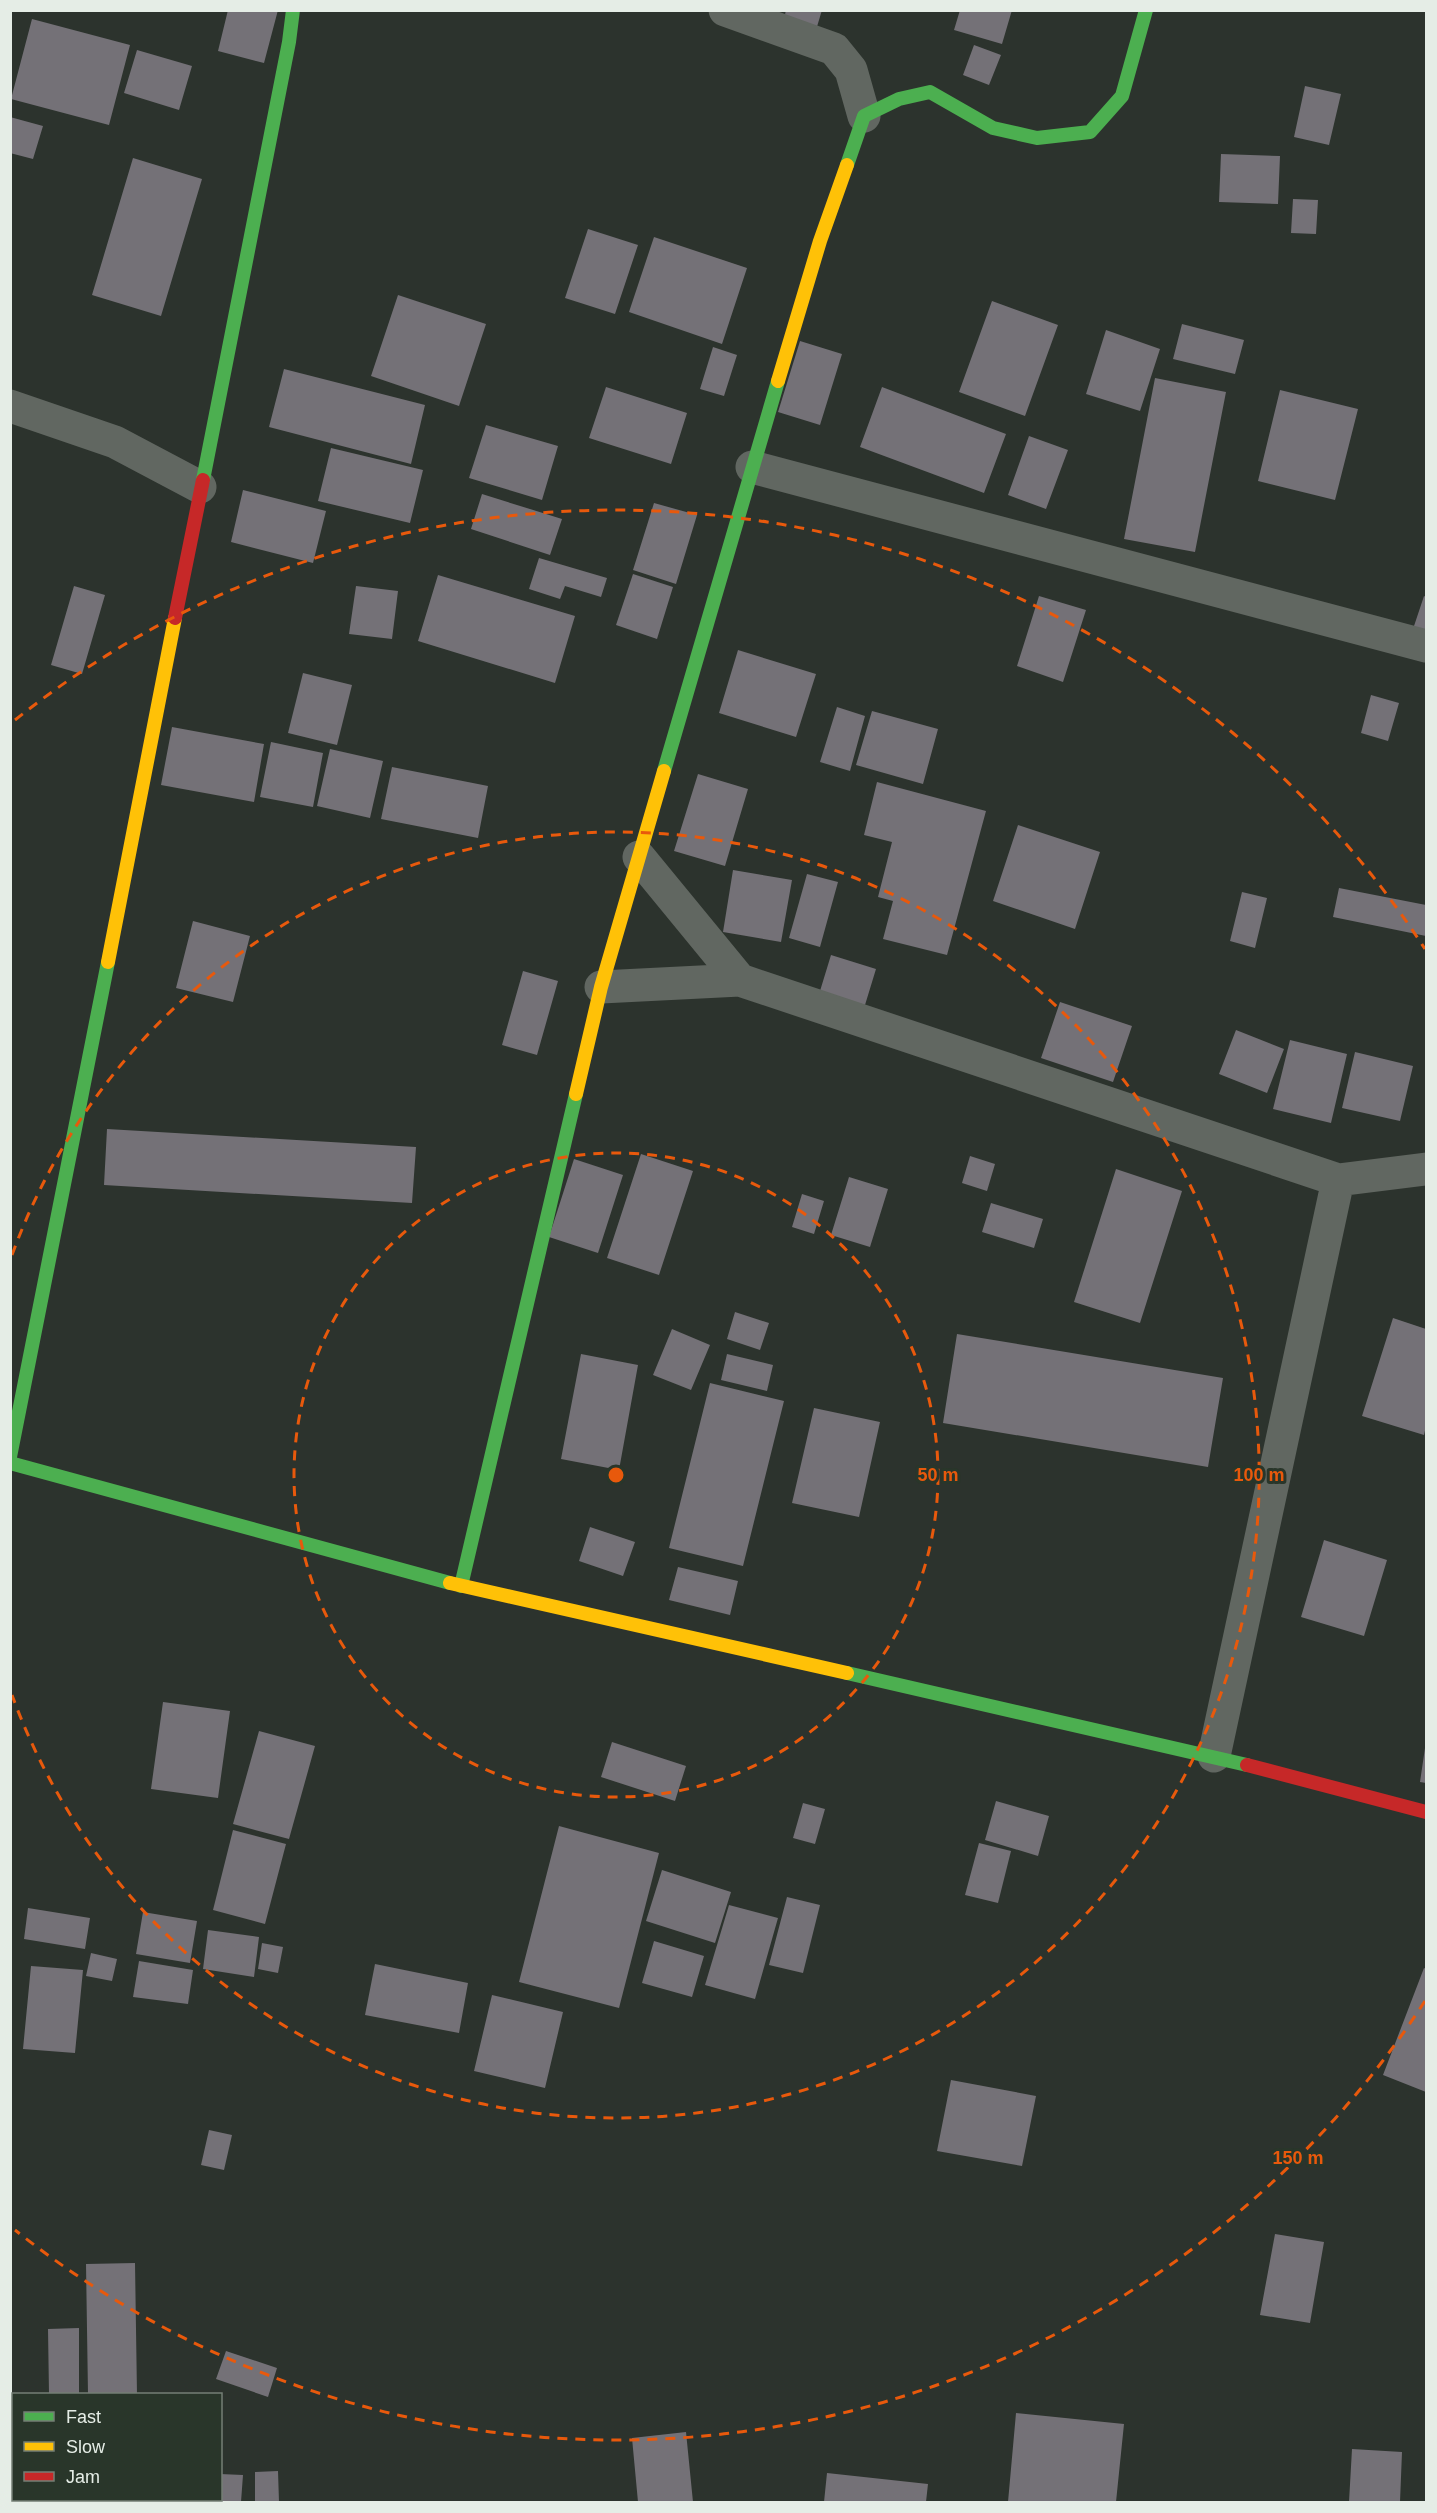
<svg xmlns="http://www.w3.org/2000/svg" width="1437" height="2513" viewBox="0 0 1437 2513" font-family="Arial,sans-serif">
  <rect width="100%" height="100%" fill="#2c332d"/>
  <!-- building -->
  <path fill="#747177" d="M228,10H278L264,63L218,51Z
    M786,10H822L816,30L784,19Z
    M960,10H1012L1002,44L954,30Z
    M32,19L130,45L109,125L11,99Z
    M974,45L1001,55L989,85L963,75Z
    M137,50L192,66L179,110L124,93Z
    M1305,86L1341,94L1329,145L1294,137Z
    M10,117L43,126L33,159L10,153Z
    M1221,154L1280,156L1278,204L1219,202Z
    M133,158L202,179L161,316L92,295Z
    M1293,199L1318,200L1316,234L1291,233Z
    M588,229L638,245L615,314L565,298Z
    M654,237L747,268L722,344L629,312Z
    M398,295L486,324L459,406L371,376Z
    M992,301L1058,325L1025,416L959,392Z
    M1182,324L1244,340L1235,374L1173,359Z
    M1106,330L1160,349L1140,411L1086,394Z
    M800,341L842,354L820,425L778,412Z
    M713,347L737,355L724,396L700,389Z
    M284,369L425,405L411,464L269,427Z
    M1155,378L1226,392L1195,552L1124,539Z
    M606,387L687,413L671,464L589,438Z
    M882,387L1006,434L984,493L860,447Z
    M1280,390L1358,409L1335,500L1258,481Z
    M486,425L558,446L542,500L469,478Z
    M1029,436L1068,450L1046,509L1008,495Z
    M331,448L423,470L410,523L318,501Z
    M243,490L326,511L313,563L231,542Z
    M482,494L562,519L550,555L471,529Z
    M654,503L697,515L676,584L633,570Z
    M539,558L607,578L601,597L565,586L560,599L529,589Z
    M633,574L673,587L657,639L616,625Z
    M438,575L575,616L555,683L418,641Z
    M74,586L105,595L82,674L51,665Z
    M356,586L398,591L392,639L349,634Z
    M1039,596L1086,610L1063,682L1017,666Z
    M1424,596L1426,597V637L1412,632Z
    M738,650L816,674L796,737L719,713Z
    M303,673L352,685L337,745L288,733Z
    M1371,695L1399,703L1388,741L1361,733Z
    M837,707L865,716L850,771L820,762Z
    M872,711L938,729L923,784L856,765Z
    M172,727L264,744L254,802L161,785Z
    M271,742L323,753L313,807L260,797Z
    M330,749L383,761L370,818L317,806Z
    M392,767L488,786L478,838L381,819Z
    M698,774L748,789L725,866L674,851Z
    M877,782L986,811L947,955L883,939L893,901L878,897L892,842L864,835Z
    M1018,825L1100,852L1075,929L993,901Z
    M733,870L792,880L781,942L723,932Z
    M807,874L838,882L820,947L789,938Z
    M1339,888L1426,905V936L1333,917Z
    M1242,892L1267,898L1255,948L1230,941Z
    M193,921L250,936L233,1002L176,988Z
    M831,955L876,969L865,1005L820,991Z
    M523,971L558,981L537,1055L502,1045Z
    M1060,1002L1132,1026L1113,1082L1041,1058Z
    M1236,1030L1284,1049L1267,1093L1219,1074Z
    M1290,1040L1347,1054L1331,1123L1273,1109Z
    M1355,1052L1413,1066L1400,1121L1342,1108Z
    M107,1129L416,1147L412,1203L104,1185Z
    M641,1154L693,1171L659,1275L607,1258Z
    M970,1156L995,1164L987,1191L962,1183Z
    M574,1159L623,1175L598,1253L549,1237Z
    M1116,1169L1182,1191L1140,1323L1074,1302Z
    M849,1177L888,1189L870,1247L831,1235Z
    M802,1194L824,1201L814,1234L792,1227Z
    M991,1203L1043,1219L1034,1248L982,1232Z
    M735,1312L769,1323L760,1350L727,1339Z
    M1393,1318L1426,1329V1426L1424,1435L1362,1416Z
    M672,1329L710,1345L691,1390L653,1375Z
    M957,1334L1223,1378L1208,1467L943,1423Z
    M581,1354L638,1365L619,1470L561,1459Z
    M727,1354L773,1365L767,1391L721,1380Z
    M710,1383L784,1401L743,1566L669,1548Z
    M814,1408L880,1422L859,1517L792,1503Z
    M590,1527L635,1542L623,1576L579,1561Z
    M1324,1540L1387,1560L1364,1636L1301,1617Z
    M678,1567L738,1581L730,1615L669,1600Z
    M163,1702L230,1711L218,1798L151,1789Z
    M259,1731L315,1746L289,1839L233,1824Z
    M612,1742L686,1766L675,1801L601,1777Z
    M1425,1748H1426V1783L1420,1782Z
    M996,1801L1049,1816L1038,1856L985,1840Z
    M803,1803L825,1809L815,1844L793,1838Z
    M559,1826L659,1853L619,2008L519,1982Z
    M233,1830L286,1844L265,1924L213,1910Z
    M979,1843L1011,1851L998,1903L965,1895Z
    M662,1870L731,1892L715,1943L646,1921Z
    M787,1897L820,1905L803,1973L769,1965Z
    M729,1905L778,1918L755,1999L705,1985Z
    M28,1908L90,1918L85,1949L24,1939Z
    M143,1912L197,1921L190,1963L136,1954Z
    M208,1930L259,1937L254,1977L203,1969Z
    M654,1941L704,1956L692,1997L642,1983Z
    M262,1943L283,1947L278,1973L258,1969Z
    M91,1953L117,1959L112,1981L86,1976Z
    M139,1961L193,1970L188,2004L133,1997Z
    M375,1964L468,1983L459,2033L365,2015Z
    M31,1966L83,1970L75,2053L23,2049Z
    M1424,1968L1426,1969V2092L1383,2075Z
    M492,1995L563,2012L545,2088L474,2071Z
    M951,2080L1036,2096L1022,2166L937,2151Z
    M209,2130L232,2135L224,2170L201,2165Z
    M1275,2234L1324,2242L1310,2323L1260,2315Z
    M135,2263L137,2394H88L86,2264Z
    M79,2328V2394H49L48,2329Z
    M226,2351L277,2368L268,2397L216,2379Z
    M1016,2413L1124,2424L1116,2502H1008Z
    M686,2432L693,2502H638L632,2438Z
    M1352,2449L1402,2452L1400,2502H1349Z
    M278,2471L279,2502H255V2472Z
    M827,2473L928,2484L926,2502H824Z
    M220,2474L243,2475L241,2502H193V2500H220Z
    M13,2500H66L65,2502H13Z"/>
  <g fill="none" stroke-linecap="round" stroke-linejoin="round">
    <!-- street -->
    <path stroke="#616761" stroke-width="33" d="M725,10L834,49L851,70L864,116
      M10,406L115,442L200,487
      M752,467L1426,646
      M639,857L740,980
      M601,987L740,980L1338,1180L1426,1169
      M1214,1756L1338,1180"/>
    <!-- fast -->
    <path stroke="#4caf50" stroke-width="14" d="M847,165L864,116L899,99L930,92L993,128L1037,138L1090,132L1122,96L1146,10
      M203,480L289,42L293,10
      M664,771L778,381
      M10,1457L108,962
      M10,1463L450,1583
      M461,1586L576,1094
      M847,1673L1247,1765"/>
    <!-- slow -->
    <path stroke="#ffc107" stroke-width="14" d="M778,381L820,241L847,165
      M108,962L175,618
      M576,1094L601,987L664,771
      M450,1583L847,1673"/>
    <!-- jam -->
    <path stroke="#c62828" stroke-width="14" d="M175,618L203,480
      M1247,1765L1426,1812"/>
  </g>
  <!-- distance rings -->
  <g fill="none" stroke="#e8590c" stroke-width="3" stroke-dasharray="10 8">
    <circle cx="616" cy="1475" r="322"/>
    <path d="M12 1255A643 643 0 1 1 12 1695"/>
    <path d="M1425 2001A965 965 0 0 1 15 2230M15 720A965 965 0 0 1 1425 949"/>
  </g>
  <circle cx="616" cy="1475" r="9" fill="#e8590c" stroke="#29362a" stroke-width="3"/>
  <g font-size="18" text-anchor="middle" font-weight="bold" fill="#e8590c" stroke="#29362a" stroke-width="6" stroke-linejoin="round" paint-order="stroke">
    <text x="938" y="1481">50 m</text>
    <text x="1259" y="1481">100 m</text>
    <text x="1298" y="2164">150 m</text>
  </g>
  <!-- border -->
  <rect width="1437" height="2513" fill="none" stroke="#e5ede6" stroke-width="24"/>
  <!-- legend -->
  <rect x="12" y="2393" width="210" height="108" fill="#29362a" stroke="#747f75" stroke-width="1.5"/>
  <rect x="24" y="2412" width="30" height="9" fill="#4caf50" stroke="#747f75" stroke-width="1.5"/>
  <text x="66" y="2423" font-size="18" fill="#e5ede6">Fast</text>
  <rect x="24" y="2442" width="30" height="9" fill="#ffc107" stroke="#747f75" stroke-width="1.5"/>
  <text x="66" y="2453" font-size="18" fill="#e5ede6">Slow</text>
  <rect x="24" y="2472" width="30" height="9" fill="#c62828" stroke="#747f75" stroke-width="1.5"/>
  <text x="66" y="2483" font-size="18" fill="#e5ede6">Jam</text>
</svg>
